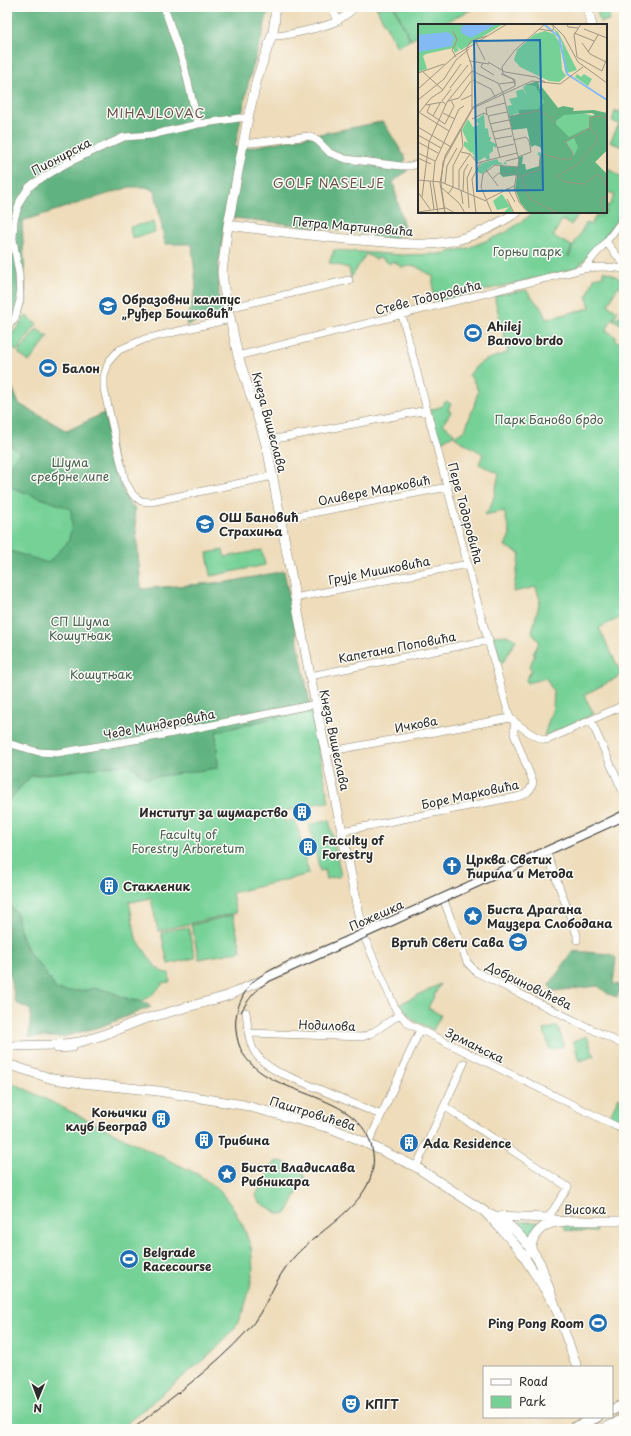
<svg xmlns="http://www.w3.org/2000/svg" width="631" height="1436" viewBox="0 0 631 1436" font-family="'Playpen Sans',sans-serif">
  <rect width="100%" height="100%" fill="#fdfcf7"/>
  <filter id="ink" filterUnits="userSpaceOnUse"><feTurbulence type="fractalNoise" baseFrequency=".025" numOctaves="2"/><feDisplacementMap in="SourceGraphic" scale="8" xChannelSelector="R" yChannelSelector="G"/><feConvolveMatrix kernelMatrix="1 2 1 2 8 2 1 2 1" color-interpolation-filters="sRGB"/></filter>
  <filter id="wash" filterUnits="userSpaceOnUse"><feTurbulence type="fractalNoise" baseFrequency=".012" numOctaves="4" result="noise"/><feDisplacementMap in="SourceGraphic" scale="16" xChannelSelector="R" yChannelSelector="G"/><feGaussianBlur stdDeviation="0.9" result="paint"/><feColorMatrix in="noise" values="0 0 0 0 0 0 0 0 0 0 0 0 0 0 0 0 0 1.4 0 .05"/><feComposite in="paint" operator="in"/></filter>
  <g filter="url(#wash)">
    <rect width="100%" height="100%" fill="#eedcba"/>
    <!-- green -->
    <path fill="#76d197" stroke="#507e61" d="M376,7H394L410,40L397,47Z
      M395,7H477L440,25H419V35L411,40Z
      M596,7H608L610,20L600,22Z
      M624,93V141L622,147L610,142L619,124L612,121L615,111L622,112Z
      M606,167L624,179V211L597,246L577,268L436,302L433,294V276L415,266L402,267L392,261L390,264L379,257L377,260L366,254L351,278L349,268L329,263L334,250L401,255L440,254L468,248L505,233L535,212H580L571,225L562,220L553,236L572,246L568,256L569,257L573,246L586,223L591,225L596,215L600,216L602,212H606V205L609,206L615,195L606,191Z
      M153,222L155,232L132,238L130,227Z
      M603,271L612,274L624,282V289L618,286L608,305L618,311L613,319L620,316L624,310V330L621,329L623,325L612,319L606,330L616,337L615,340L624,345V616L599,628L622,675L584,695L594,714L544,736L553,707L554,693L546,678L527,683L526,680L532,669L529,667L535,655L533,654L539,642L532,632L540,600L536,587L513,592L520,554L505,546L510,534L504,511L484,515C494,507 496,486 499,474L479,464L483,454L454,437L465,430L474,406L478,391L473,380L469,375L470,374C481,357 491,360 508,352L495,300L496,295L526,290L541,308L546,319L590,308L587,297L594,278L603,276Z
      M26,316L37,324L17,351L7,344V341Z
      M37,329L48,337L29,362L18,353Z
      M7,376L19,404L67,431L104,413L121,487L129,504L134,508L141,589L228,582L51,761L109,762L218,767L216,732L311,709L329,802L319,803L282,812L285,822L292,820L296,822L309,874L232,893L236,913L158,931L151,898L131,902L129,901L136,938L155,966L162,972L169,973L170,982L161,983L162,985L152,995L142,1001L131,1000L100,989L66,995L53,990L42,970L29,953L10,904L7,901Z
      M446,401L451,404L448,410L451,412L443,424L455,434L439,443L430,410L440,407Z
      M223,550L225,557L262,550L265,565L211,576L207,553Z
      M507,635L516,640L502,664L493,636Z
      M329,820L341,876L327,879L325,870L320,871L309,825Z
      M233,915L241,951L199,959L191,925Z
      M188,927L195,958L168,964L161,932Z
      M440,984L428,1008L441,1015L433,1030L413,1020L400,1004Z
      M558,1026L564,1046L550,1050L544,1030Z
      M587,1036L594,1056L580,1061L573,1041Z
      M7,1080L199,1175L219,1190L231,1205L243,1226L251,1247L253,1270L250,1288L244,1309L236,1326L215,1350L120,1429H7Z
      M619,1097L624,1100V1126L608,1119Z
      M281,1161L302,1172L305,1178L286,1214H279L258,1201L256,1195L274,1162Z
      M506,1221L539,1222H544L528,1242Z
      M565,1225L595,1227L596,1232L566,1230L564,1227Z"/>
    <!-- forest -->
    <path fill="#60b380" stroke="#466f56" d="M7,7H267L268,10L263,33L249,80L235,147L247,148L381,122L384,123L406,159L400,167L408,170L393,182L406,236L396,235V242L372,239L373,234L226,217L218,267L219,295L224,315L186,325L196,287L192,244H165L155,191L146,187H130L22,221L26,301L21,319L7,333Z
      M7,376L19,404L67,431L104,413L121,487L129,504L134,508L141,589L228,582L284,571L311,709L216,732L218,768L146,778L129,764L39,775L31,776L7,802V550L48,563L68,542L72,527L71,509L7,486V467L20,452L7,444Z
      M7,901L17,914L22,939L29,953L43,969L56,989L65,991L87,990L93,988L108,991L131,1000L142,1001L151,1007L102,1026L63,1037H29L31,1010L16,1003L7,963Z
      M573,951L610,954L616,958L613,984L622,985L617,997L608,994L598,986L553,991L549,985Z"/>
  </g>
  <g filter="url(#ink)">
    <g fill="none" stroke-linecap="round" stroke-linejoin="round">
      <!-- street casing -->
      <g stroke="#8c8472" stroke-width="8">
        <path id="street" d="M164,7L184,65L198,124
          M332,7L338,21
          M272,36C283,37 324,27 335,22C342,18 350,13 355,7
          M243,143H252L309,136L318,141L330,153L346,159L401,166H411L419,163
          M606,242L624,264
          M583,269L606,242L624,218
          M228,308L349,280
          M402,315L480,612L510,718C518,725 536,739 547,740L624,705
          M230,319L145,339L119,350L109,361L104,376V389L125,481L133,495L141,501L151,502L273,476
          M7,327L15,318L20,300L19,274L13,239L14,220L20,201L28,188L34,183L67,163L124,137L151,135L198,124L239,118H248
          M238,356L582,269C597,266 609,266 624,269
          M265,441L427,410
          M281,519L448,487
          M294,598L468,564
          M310,676L489,640
          M591,721L624,794
          M7,743L39,752L57,753L158,736L316,704
          M326,752L510,718
          M342,831L505,799C516,797 531,796 533,782L514,734V727L515,722
          M546,851L577,935V940
          M443,898L467,962L476,972L624,1045
          M363,934L396,1010L409,1024L624,1130
          M246,1012C250,1043 248,1055 278,1072L381,1115
          M248,1033L362,1037L372,1033L399,1015
          M57,1049L73,1048
          M444,1106L568,1187L548,1218
          M368,1144L420,1030
          M416,1167L464,1063"/>
      </g>
      <!-- secondary casing -->
      <g stroke="#8c8472" stroke-width="10">
        <path id="secondary" d="M275,7V18L273,32L257,79L248,118L228,225L222,272L224,289L238,356L261,427L268,452L310,676L363,934
          M587,7L592,25
          M228,225C280,232 332,239 385,242C407,244 429,246 451,241C475,237 497,225 517,212
          M7,1046L55,1045L80,1042L103,1035L141,1020L227,996L624,816
          M7,1064L53,1079L82,1083L158,1091L243,1105L333,1129L355,1138L416,1167L484,1211L502,1230L519,1249L553,1302
          M491,1214C512,1224 529,1244 540,1263L577,1367
          M497,1216L548,1218L559,1221
          M530,1252C533,1219 562,1220 587,1221C599,1221 612,1221 624,1221"/>
      </g>
      <!-- primary casing -->
      <g stroke="#8c8472" stroke-width="12">
        <path id="primary" d="M612,1410L624,1405
          M572,1429L597,1417
          M604,1429L624,1419"/>
      </g>
      <!-- street -->
      <use href="#street" stroke="#fff" stroke-width="7"/>
      <!-- secondary -->
      <use href="#secondary" stroke="#fff" stroke-width="9"/>
      <!-- primary -->
      <use href="#primary" stroke="#fff" stroke-width="10"/>
      <!-- tram -->
      <path stroke="#2b2b2b" stroke-width="1" d="M241,1012C248,999 257,988 270,981L624,821
        M133,1429C170,1398 215,1367 247,1331C267,1309 274,1278 294,1257C321,1227 379,1201 373,1154C364,1080 242,1105 236,1030C234,1014 240,999 249,986C261,970 315,950 336,941C394,915 453,889 511,862C549,845 587,829 624,810"/>
    </g>
  </g>
  <!-- icons -->
  <defs>
    <g id="school-disc" transform="scale(1)"><circle r="9.5" fill="#1f6fb2" stroke="#fdfcf7"/><path d="M0-5L7-2L0 1L-7-2ZM-4 1L0 2.5L4 1V4Q0 6-4 4Z" fill="#fff"/></g>
    <g id="stadium-disc" transform="scale(1)"><circle r="9.5" fill="#1f6fb2" stroke="#fdfcf7"/><path d="M0-5a6.5 5 0 1 0 0 10a6.5 5 0 1 0 0-10ZM-3.5-1.8h7v3.6h-7Z" fill="#fff"/></g>
    <g id="building-disc" transform="scale(1)"><circle r="9.5" fill="#1f6fb2" stroke="#fdfcf7"/><path d="M-4-6H4V6H1V3H-1V6H-4ZM-2.5-4.3h1.7v1.8h-1.7ZM.8-4.3h1.7v1.8H.8ZM-2.5-1h1.7V.8h-1.7ZM.8-1h1.7V.8H.8Z" fill="#fff"/></g>
    <g id="church-disc" transform="scale(1)"><circle r="9.5" fill="#1f6fb2" stroke="#fdfcf7"/><path d="M-1.2-6h2.4v3.5h3.3v2.4h-3.3V6h-2.4V-.1h-3.3v-2.4h3.3Z" fill="#fff"/></g>
    <g id="sight-disc" transform="scale(1)"><circle r="9.5" fill="#1f6fb2" stroke="#fdfcf7"/><path d="M0-6L1.8-2.2L6-1.7L2.9 1.2L3.7 5.4L0 3.3L-3.7 5.4L-2.9 1.2L-6-1.7L-1.8-2.2Z" fill="#fff"/></g>
    <g id="theatre-disc" transform="scale(1)"><circle r="9.5" fill="#1f6fb2" stroke="#fdfcf7"/><path d="M-5-5.5Q0-4 5-5.5V0Q5 5 0 6Q-5 5-5 0ZM-3.3-2.5H-1v1.5H-3.3ZM1-2.5H3.3v1.5H1ZM-2.8 1Q0 5.5 2.8 1Z" fill="#fff"/></g>
  </defs>
  <g fill-rule="evenodd">
    <use href="#school-disc" x="108" y="306"/>
    <use href="#stadium-disc" x="473" y="333"/>
    <use href="#stadium-disc" x="48" y="368"/>
    <use href="#school-disc" x="205" y="524"/>
    <use href="#building-disc" x="302" y="812"/>
    <use href="#building-disc" x="308" y="847"/>
    <use href="#church-disc" x="452" y="866"/>
    <use href="#building-disc" x="109" y="886"/>
    <use href="#sight-disc" x="473" y="916"/>
    <use href="#school-disc" x="518" y="942"/>
    <use href="#building-disc" x="161" y="1119"/>
    <use href="#building-disc" x="204" y="1140"/>
    <use href="#building-disc" x="409" y="1143"/>
    <use href="#sight-disc" x="227" y="1174"/>
    <use href="#stadium-disc" x="129" y="1259"/>
    <use href="#stadium-disc" x="598" y="1323"/>
    <use href="#theatre-disc" x="351" y="1404"/>
  </g>
  <g text-anchor="middle" dominant-baseline="central" stroke-width="3" stroke-linejoin="round" paint-order="stroke">
    <!-- street labels -->
    <g font-size="12" fill="#2b2b2b" stroke="#fdfcf7">
      <text transform="translate(61 156) rotate(-28)">Пионирска</text>
      <text transform="translate(353 226) rotate(5)">Петра Мартиновића</text>
      <text transform="translate(428 297) rotate(-14)">Стеве Тодоровића</text>
      <text transform="translate(270 422) rotate(75)">Кнеза Вишеслава</text>
      <text transform="translate(374 490) rotate(-11)">Оливере Марковић</text>
      <text transform="translate(466 513) rotate(75)">Пере Тодоровића</text>
      <text transform="translate(379 570) rotate(-11)">Грује Мишковића</text>
      <text transform="translate(397 647) rotate(-11)">Капетана Поповића</text>
      <text transform="translate(159 724) rotate(-11)">Чеде Миндеровића</text>
      <text transform="translate(416 724) rotate(-11)">Ичкова</text>
      <text transform="translate(335 740) rotate(78)">Кнеза Вишеслава</text>
      <text transform="translate(470 794) rotate(-12)">Боре Марковића</text>
      <text transform="translate(376 915) rotate(-24)">Пожешка</text>
      <text transform="translate(529 985) rotate(26)">Добриновићева</text>
      <text transform="translate(327 1025) rotate(2)">Нодилова</text>
      <text transform="translate(475 1045) rotate(26)">Зрмањска</text>
      <text transform="translate(313 1113) rotate(17)">Паштровићева</text>
      <text x="585" y="1209">Висока</text>
    </g>
    <!-- park labels -->
    <g font-size="12" fill="#425d4b" stroke="#fdfcf7">
      <text x="527" y="251">Горњи парк</text>
      <text x="549" y="419">Парк Баново брдо</text>
      <text x="70" y="462">Шума<tspan x="70" dy="14">сребрне липе</tspan></text>
      <text x="80" y="621">СП Шума<tspan x="80" dy="14">Кошутњак</tspan></text>
      <text x="101" y="674">Кошутњак</text>
      <text x="188" y="834">Faculty of<tspan x="188" dy="14">Forestry Arboretum</tspan></text>
    </g>
    <!-- poi labels -->
    <g font-size="12" font-weight="bold" fill="#2b2b2b" stroke="#fdfcf7" text-anchor="start">
      <text x="122" y="299">Образовни кампус<tspan x="122" dy="14">„Руђер Бошковић”</tspan></text>
      <text x="487" y="326">Ahilej<tspan x="487" dy="14">Banovo brdo</tspan></text>
      <text x="62" y="368">Балон</text>
      <text x="219" y="517">ОШ Бановић<tspan x="219" dy="14">Страхиња</tspan></text>
      <text x="288" y="812" text-anchor="end">Институт за шумарство</text>
      <text x="322" y="840">Faculty of<tspan x="322" dy="14">Forestry</tspan></text>
      <text x="466" y="859">Црква Светих<tspan x="466" dy="14">Ћирила и Метода</tspan></text>
      <text x="123" y="886">Стакленик</text>
      <text x="487" y="909">Биста Драгана<tspan x="487" dy="14">Маузера Слободана</tspan></text>
      <text x="504" y="942" text-anchor="end">Вртић Свети Сава</text>
      <text x="147" y="1112" text-anchor="end">Коњички<tspan x="147" dy="14">клуб Београд</tspan></text>
      <text x="218" y="1140">Трибина</text>
      <text x="423" y="1143">Ada Residence</text>
      <text x="241" y="1167">Биста Владислава<tspan x="241" dy="14">Рибникара</tspan></text>
      <text x="143" y="1252">Belgrade<tspan x="143" dy="14">Racecourse</tspan></text>
      <text x="584" y="1323" text-anchor="end">Ping Pong Room</text>
      <text x="365" y="1404">КПГТ</text>
    </g>
    <!-- neighbourhood labels -->
    <g font-size="13" letter-spacing="1" fill="#6a504b" stroke="#fdfcf7">
      <text x="156" y="112">MIHAJLOVAC</text>
      <text x="329" y="182">GOLF NASELJE</text>
    </g>
  </g>
  <!-- overview -->
  <g transform="translate(418 24)">
    <rect width="189" height="189" fill="#eedcba"/>
    <path d="M0,0H85L43,26L38,22L41,26L37,29L35,24L8,30L5,32L9,45L0,48ZM136,5L140,8L159,46L149,49L147,47L144,19ZM127,7L136,10L142,19L144,46L148,52L141,58L131,57L102,43L96,36L99,26L117,10ZM159,50L163,53L166,50L174,55L170,62L157,53ZM108,61L117,62L125,75L123,62L140,84L177,92H173L171,103L152,113L189,126L177,138L189,150V189H111L102,178L108,146L122,142V133L119,130L121,128L125,129L122,123L117,121L113,123L109,104L100,105L109,87L100,86L101,89L91,92L89,82L94,81L91,75L99,73L98,67L105,65L109,72L105,63ZM66,90L67,104L70,105L71,113H73L72,117L78,120V124L75,122V127L71,130L72,135L69,136L67,133L59,138L55,132L57,131L54,130L55,128L53,129L46,122V117L50,119L44,106L50,95L55,103L61,101L58,96ZM79,135L81,138L86,140L87,137L89,140L75,141L64,150L58,147L64,139ZM84,170L95,187L92,189H85L91,183L79,186L75,177Z" fill="#76d197"/>
    <path d="M120,57L122,65L123,62L140,84L145,82L156,84L155,87L176,86L189,89V126L177,138L189,150V189H111L102,178L97,165L99,151L85,153L82,150V142L100,143L101,133L105,132L104,140H107L108,146L122,142V132L125,129L122,123L117,121L113,123L109,104L94,106L91,92L101,90L100,86L120,85L126,78L117,62L107,61ZM174,89L177,91L171,93V103L151,113L138,100V97L146,91ZM156,114L160,123L156,132L148,118Z" fill="#60b380" fill-rule="evenodd"/>
    <path d="M49,0H79L53,14L43,9V3ZM30,8L36,13L34,22L0,28V11Z" fill="#84baf3"/>
    <path fill="none" stroke="#84baf3" stroke-width="2" d="M126,0L141,13L149,50L189,76"/>
    <path fill="none" stroke="#a09581" stroke-width="1" d="M134,0L146,12L160,38L189,59M149,0L150,3L160,4M121,5L134,7L136,4L133,0M166,5L189,14M35,7L39,16L34,26L38,33M156,9L176,17M58,18L67,36M164,19L172,30L188,38M170,28L180,11M159,33L184,47L189,34M159,33L156,11L163,0M52,37L71,40M70,38L87,48L118,53L127,58M65,39L63,43L76,51M4,47L25,66M0,49L26,40M83,50L95,55L97,60M55,56L73,65L77,73M81,60L97,58M32,64L50,41M0,65L38,31L89,0M0,76L26,55L38,36L51,25M43,76L54,71M24,77L33,65M30,77L41,74L53,57M8,81L25,78L28,81M12,81L9,88L27,100M54,84V43L48,25L53,17L69,12M2,89L31,107M25,89L37,95M69,91L68,84L87,79M15,92L22,79M70,92L82,133M70,92L89,88M90,93L119,87L128,90L138,99M0,94V90L13,74L24,67L43,40M54,95L66,89L70,91M189,95L183,92L172,94V104L179,112L178,118L160,140L139,152L147,158L165,160L180,150L186,156L189,164M27,100L36,82L33,77M72,100L91,96M0,103L33,123M75,108L93,104M0,111L23,124M77,115L94,112M95,116L108,113L111,117L113,128L100,133M0,118L20,129M79,124L96,120M43,128L52,130L60,140M0,129L17,137M0,134L13,140M88,137L100,134M59,139L99,129M68,146L80,162M104,153L111,174L139,189M75,154L81,149L99,151M98,154L121,146L122,133L126,130L142,135H153L155,129L147,118L172,104M0,156L23,158L68,177M12,157L16,185M27,160L29,142L39,124M24,164L41,179L47,189M89,164L97,178M41,165V146L52,130M43,166L45,180M45,167L46,147L50,140M0,168L12,185M30,170L35,163V142L45,122L43,105M4,173L11,118L29,78L54,47L80,59L85,69L101,136L96,165L101,178L110,189M89,175L96,189M68,176L96,162M51,184L49,154L54,143M0,188L28,184L37,189M20,189L15,158L17,138L41,85L46,82M27,189L23,160L25,138L55,84L114,57L142,60L165,43M27,189L22,159L27,132L55,83L97,62V56L85,50L84,43L97,26L127,0M58,189L54,155L63,138M74,189L63,163L65,150L77,141L100,143M186,189L182,175L189,172"/>
    <path fill="#1f6fb2" fill-opacity="0.15" stroke="#1f6fb2" stroke-width="2" d="M122,16L125,166L59,167L56,17Z"/>
    <rect width="189" height="189" fill="none" stroke="#2b2b2b" stroke-width="2"/>
  </g>
  <!-- margin -->
  <rect width="631" height="1436" fill="none" stroke="#fdfcf7" stroke-width="24"/>
  <!-- legend -->
  <rect x="483" y="1366" width="130" height="52" fill="#fdfcf7" stroke="#a9a8a5"/>
  <rect x="491" y="1379" width="20" height="6" fill="#ffffff" stroke="#a9a8a5"/>
  <text x="519" y="1386" font-size="12" fill="#2b2b2b">Road</text>
  <rect x="491" y="1396" width="20" height="12" fill="#76d197" stroke="#a9a8a5"/>
  <text x="519" y="1406" font-size="12" fill="#2b2b2b">Park</text>
  <!-- north arrow -->
  <g transform="translate(38 1398) rotate(181)" stroke="#fdfcf7" stroke-width="3" paint-order="stroke">
  <path d="M0-3L7 15L0 10L-7 15Z" fill="#2b2b2b"/>
  <text y="-6" font-size="11" font-weight="bold" text-anchor="middle" fill="#2b2b2b">N</text>
  </g>
</svg>
